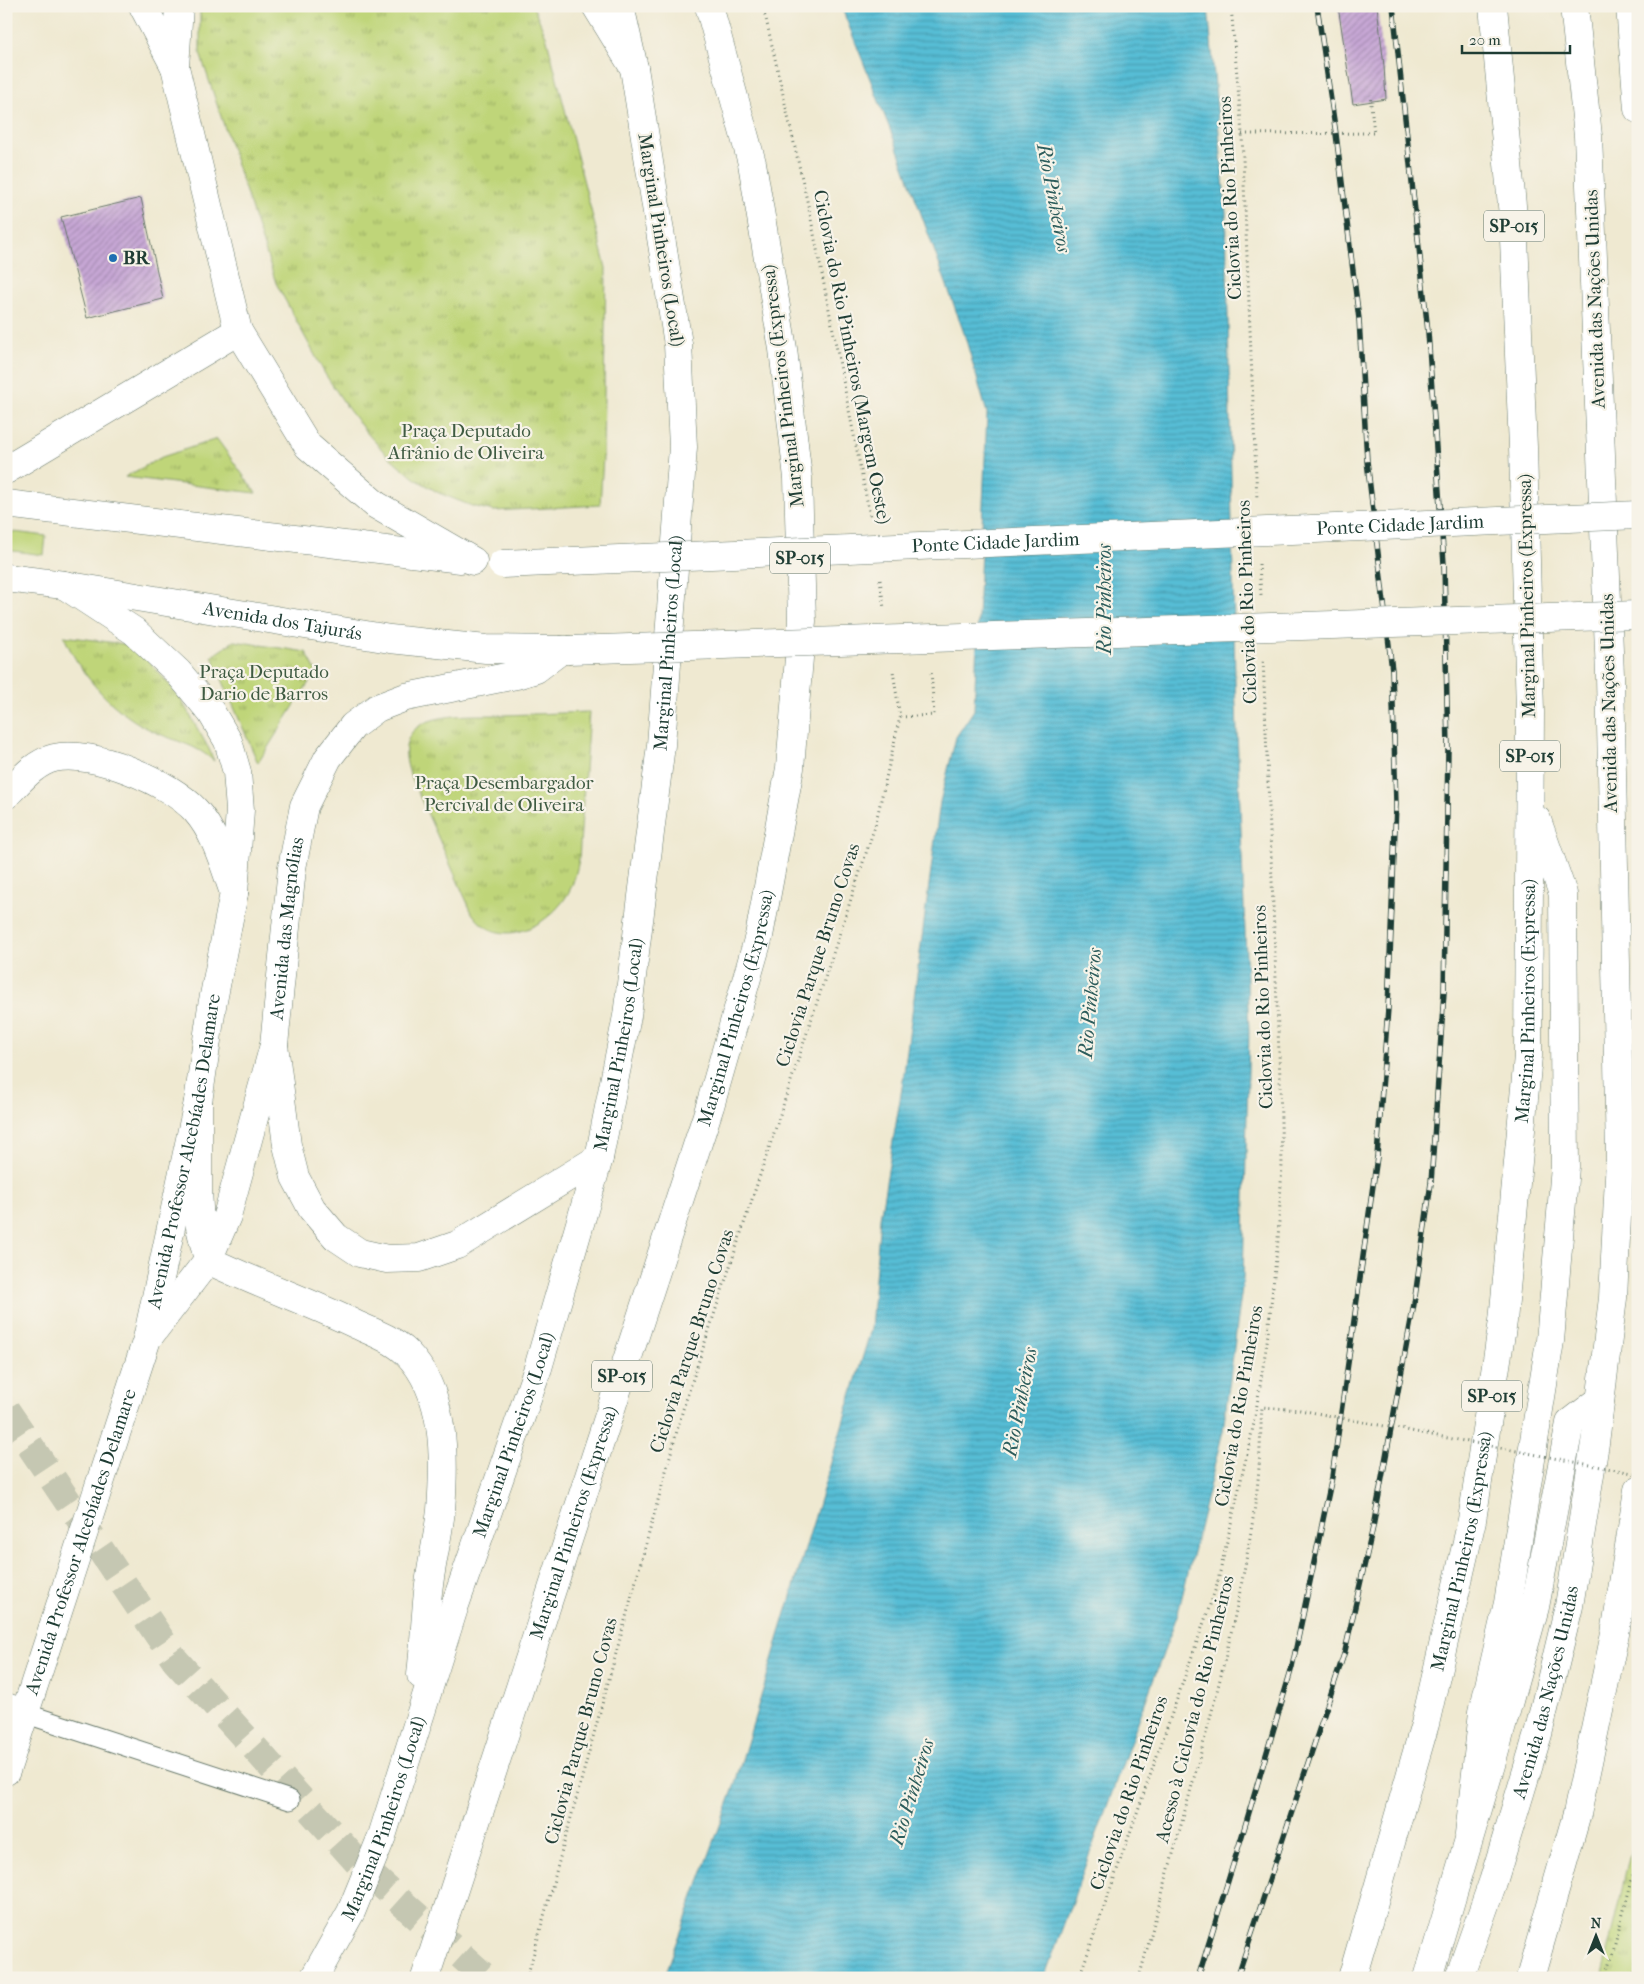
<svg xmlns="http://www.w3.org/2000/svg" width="1644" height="1984" viewBox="0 0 1644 1984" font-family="'IM FELL French Canon',serif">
  <defs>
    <pattern id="park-tufts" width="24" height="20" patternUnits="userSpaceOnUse" patternTransform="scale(1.25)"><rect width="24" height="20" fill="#bfd579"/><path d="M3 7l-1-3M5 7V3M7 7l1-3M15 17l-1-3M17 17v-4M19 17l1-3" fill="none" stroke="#9bae64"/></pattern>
    <pattern id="water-rules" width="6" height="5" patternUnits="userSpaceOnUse" patternTransform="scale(1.25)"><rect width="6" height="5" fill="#57bdd5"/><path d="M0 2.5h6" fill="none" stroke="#479bae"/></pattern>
    <pattern id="building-hatch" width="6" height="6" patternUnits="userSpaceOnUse" patternTransform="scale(1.25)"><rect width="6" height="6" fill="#c7a7d5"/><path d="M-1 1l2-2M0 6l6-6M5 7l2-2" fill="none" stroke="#a189ae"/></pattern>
  </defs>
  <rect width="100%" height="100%" fill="#f7f3e8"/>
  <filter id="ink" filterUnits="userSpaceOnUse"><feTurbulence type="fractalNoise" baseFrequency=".02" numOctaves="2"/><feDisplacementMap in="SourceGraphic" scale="10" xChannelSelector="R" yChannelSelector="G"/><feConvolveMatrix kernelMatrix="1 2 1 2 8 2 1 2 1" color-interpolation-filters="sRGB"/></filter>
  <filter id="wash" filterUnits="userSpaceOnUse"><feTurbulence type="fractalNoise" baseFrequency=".0096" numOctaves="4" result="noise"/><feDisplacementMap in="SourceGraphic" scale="20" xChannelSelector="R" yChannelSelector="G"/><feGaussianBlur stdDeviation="1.12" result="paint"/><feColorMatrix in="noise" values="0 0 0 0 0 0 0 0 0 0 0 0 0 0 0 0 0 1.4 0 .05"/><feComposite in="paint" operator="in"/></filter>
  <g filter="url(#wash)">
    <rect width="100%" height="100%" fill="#efe9d1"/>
    <!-- grass -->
    <path fill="#bfd579" stroke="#6f8956" d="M6,531L46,536L44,555L6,550Z"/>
    <!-- park -->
    <path fill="url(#park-tufts)" stroke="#6f8956" d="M200,6H533L546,36L606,268L603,457L600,505L494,511L472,506L439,493L414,478L387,455L366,432L349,410L325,374L276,283L200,53Z
      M217,439L256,493L125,477L162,457Z
      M64,636L131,645L147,659L179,696L209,749L214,761C195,744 177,742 155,732C116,715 80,676 64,636Z
      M234,641L306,652L316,671L258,763L212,656Z
      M589,712L579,859C577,870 574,882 569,892C550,926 499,953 472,913L411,777C385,707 462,716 504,715C533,714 561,713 589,712Z
      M1638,1820V1978H1601Z"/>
    <!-- water -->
    <path fill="url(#water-rules)" stroke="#3b7d84" d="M841,6H1208L1226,213L1235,681L1249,1031L1243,1280L1223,1431L1178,1613L1044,1978H664L733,1790L871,1329L880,1218L902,1088L940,802L956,737L974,710L987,413L964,333L897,147Z"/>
    <g id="blocks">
      <!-- building -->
      <path fill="url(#building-hatch)" d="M1338,6H1377L1384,66L1386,99L1353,104Z
        M141,198L163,299L87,318L61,217Z"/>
    </g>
  </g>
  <g filter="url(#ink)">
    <use href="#blocks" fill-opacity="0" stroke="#68796b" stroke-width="1"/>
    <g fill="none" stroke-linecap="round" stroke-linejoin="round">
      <!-- trunk-tunnel -->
      <path stroke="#c5c7b2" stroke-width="28" stroke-dasharray="28 14" stroke-linecap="butt" d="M6,1410L175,1660L362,1867L486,1978"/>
      <!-- service casing -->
      <g stroke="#68796b" stroke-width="21">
        <path id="service" d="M24,1713L290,1800"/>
      </g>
      <!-- minor casing -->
      <g stroke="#68796b" stroke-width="29">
        <path id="minor" d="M143,6L175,67
          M6,470L238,331
          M6,795C20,781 34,763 54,758C92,749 170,782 196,811C216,834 224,865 234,893
          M6,1707L24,1713"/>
      </g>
      <!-- secondary casing -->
      <g stroke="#68796b" stroke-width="29">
        <g id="secondary">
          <path id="s1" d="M151,1334L208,1260L227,1216L274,1045L292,868L304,806L328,758L353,726L377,708L406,697L516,675L536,669L561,650"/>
          <path id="s2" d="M6,1771L147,1339L198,1102L212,1006L234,893L240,810L237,772L228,741L211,712L178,672L134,631L64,585"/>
        </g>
      </g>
      <!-- trunk casing -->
      <g stroke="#68796b" stroke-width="29">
        <g id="trunk">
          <path d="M179,6L175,67L238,331L308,446L376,505L473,561"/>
          <path d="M1630,6L1638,109"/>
          <path d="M6,504L461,559"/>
          <path id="s3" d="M6,578L64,585L390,639L486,649L568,650"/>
          <path d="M274,1045L287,1145L295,1177L312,1209L336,1237L360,1253L387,1259L419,1258L457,1245L599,1158"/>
          <path d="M198,1102V1189L200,1227L208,1260C257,1284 308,1301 357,1325C373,1332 394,1340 407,1353C446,1393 445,1457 441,1510C438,1538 431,1565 428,1592C425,1620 424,1648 421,1675"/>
          <path id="s4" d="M314,1978L351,1912L382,1836L454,1608L538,1368L599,1158L627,1016L661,745L683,447L678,344L634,68L596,6"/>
          <path d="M1428,1978L1493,1758L1535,1607L1570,1423L1600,1400"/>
          <path id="s5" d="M1459,1978L1493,1882L1538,1734L1569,1606L1595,1443L1613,1298L1620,1157L1610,675L1588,136L1574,6"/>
          <path d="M1530,1978L1577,1814L1615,1634L1638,1490"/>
        </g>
      </g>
      <!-- motorway casing -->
      <g stroke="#68796b" stroke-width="29">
        <g id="motorway">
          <path d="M620,6L634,68"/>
          <path d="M1469,1834L1483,1712L1508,1603L1550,1341L1565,1167L1563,894L1537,820"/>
          <path id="s6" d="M425,1978L710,1106L759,936L790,768L802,621L798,478L783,349L752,163L709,6"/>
          <path id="s7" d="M1352,1978L1425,1724L1472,1520L1503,1321L1528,1056L1530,712L1523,447L1513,216L1493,6"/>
        </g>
      </g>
      <!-- path -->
      <path stroke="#68796b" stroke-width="3" stroke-dasharray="1 4" stroke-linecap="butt" d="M761,6L766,19L810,214L870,516
        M1231,6L1242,134L1257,500
        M1242,134L1374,133L1370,95
        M1259,564L1261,595
        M880,580L884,608
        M900,717L934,715L931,670
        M527,1978L683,1409L875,826L900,717L893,671
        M1079,1978L1217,1585L1254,1423L1267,1342L1278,1240L1282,1165L1280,1078L1263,658
        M1139,1978L1161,1898
        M1606,1978L1638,1857
        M1632,1978L1638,1956"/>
      <!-- service -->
      <use href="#service" stroke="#fff" stroke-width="19"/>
      <!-- minor -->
      <use href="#minor" stroke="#fff" stroke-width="28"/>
      <!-- secondary -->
      <use href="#secondary" stroke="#fff" stroke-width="28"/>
      <!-- trunk -->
      <use href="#trunk" stroke="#fff" stroke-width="28"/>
      <!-- motorway -->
      <use href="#motorway" stroke="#fff" stroke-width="28"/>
      <!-- rail casing -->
      <g stroke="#1f3d34" stroke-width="5.5">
        <path id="rail" d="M1198,1978L1245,1826L1292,1667L1332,1477L1377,1157L1388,1008L1396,804L1392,670L1367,461L1359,319L1336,134L1317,6
          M1237,1978L1345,1651L1373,1527L1414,1304L1431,1183L1444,992L1448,749L1444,564L1428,332L1393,6"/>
      </g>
      <!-- rail -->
      <use href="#rail" stroke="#f7f3e8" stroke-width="4" stroke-dasharray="11" stroke-linecap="butt"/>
      <!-- trunk-bridge casing -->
      <g stroke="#68796b" stroke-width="29" stroke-linecap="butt">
        <g id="trunk-bridge">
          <path id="s8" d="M502,564L1638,515"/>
          <path d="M568,650L1638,615"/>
        </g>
      </g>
      <!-- path-bridge -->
      <path stroke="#68796b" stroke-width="3" stroke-dasharray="1 4" stroke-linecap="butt" d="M1161,1898C1196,1768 1236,1639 1255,1505C1260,1473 1260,1439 1262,1407L1300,1410L1638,1474"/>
      <!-- trunk-bridge -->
      <use href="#trunk-bridge" stroke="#fff" stroke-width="28"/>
    </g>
  </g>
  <!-- markers -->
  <circle fill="#1f6fb2" stroke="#f7f3e8" stroke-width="2" cx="113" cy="258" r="5"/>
  <g text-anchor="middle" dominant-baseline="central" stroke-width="4.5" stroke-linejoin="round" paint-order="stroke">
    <!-- shield labels -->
    <g fill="#f7f3e8" stroke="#60746a" stroke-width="1">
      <rect x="1484" y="210.5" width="60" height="31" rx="4"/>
      <rect x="770" y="542.5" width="60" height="31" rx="4"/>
      <rect x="1500" y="740.5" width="60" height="31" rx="4"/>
      <rect x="592" y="1360.5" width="60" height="31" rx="4"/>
      <rect x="1462" y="1380.5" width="60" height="31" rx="4"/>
    </g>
    <g font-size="18" font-weight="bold" fill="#1f3d34">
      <text x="1514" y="226">SP-015</text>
      <text x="800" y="558">SP-015</text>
      <text x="1530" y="756">SP-015</text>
      <text x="622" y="1376">SP-015</text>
      <text x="1492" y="1396">SP-015</text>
    </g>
    <!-- street labels -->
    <g font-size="19" fill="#1f3d34" stroke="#f7f3e8">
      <text transform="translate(1230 198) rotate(-93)">Ciclovia do Rio Pinheiros</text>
      <text transform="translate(661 240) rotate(81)">Marginal Pinheiros (Local)</text>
      <text transform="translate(1595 299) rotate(-92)">Avenida das Nações Unidas</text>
      <text transform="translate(852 357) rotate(79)">Ciclovia do Rio Pinheiros (Margem Oeste)</text>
      <text transform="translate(783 386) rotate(-97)">Marginal Pinheiros (Expressa)</text>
      <text stroke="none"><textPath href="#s8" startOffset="899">Ponte Cidade Jardim</textPath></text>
      <text stroke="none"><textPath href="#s8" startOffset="494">Ponte Cidade Jardim</textPath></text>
      <text transform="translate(1527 596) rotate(-91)">Marginal Pinheiros (Expressa)</text>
      <text transform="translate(1247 602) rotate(-92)">Ciclovia do Rio Pinheiros</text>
      <text stroke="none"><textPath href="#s3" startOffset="280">Avenida dos Tajurás</textPath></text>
      <text stroke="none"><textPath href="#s4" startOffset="1390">Marginal Pinheiros (Local)</textPath></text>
      <text transform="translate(1609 703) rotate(-91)">Avenida das Nações Unidas</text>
      <text stroke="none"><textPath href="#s1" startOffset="436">Avenida das Magnólias</textPath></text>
      <text transform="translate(818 955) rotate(-72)">Ciclovia Parque Bruno Covas</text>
      <text stroke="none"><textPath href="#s7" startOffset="996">Marginal Pinheiros (Expressa)</textPath></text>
      <text transform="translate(1263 1007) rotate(-92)">Ciclovia do Rio Pinheiros</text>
      <text stroke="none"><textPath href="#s6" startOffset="1019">Marginal Pinheiros (Expressa)</textPath></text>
      <text stroke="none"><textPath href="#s4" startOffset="985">Marginal Pinheiros (Local)</textPath></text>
      <text stroke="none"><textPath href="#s2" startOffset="646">Avenida Professor Alcebíades Delamare</textPath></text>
      <text transform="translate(692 1341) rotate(-72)">Ciclovia Parque Bruno Covas</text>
      <text transform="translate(1239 1406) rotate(-80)">Ciclovia do Rio Pinheiros</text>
      <text stroke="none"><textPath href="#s4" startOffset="580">Marginal Pinheiros (Local)</textPath></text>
      <text stroke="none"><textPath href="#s6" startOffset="479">Marginal Pinheiros (Expressa)</textPath></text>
      <text stroke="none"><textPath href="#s2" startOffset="241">Avenida Professor Alcebíades Delamare</textPath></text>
      <text stroke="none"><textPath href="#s7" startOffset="441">Marginal Pinheiros (Expressa)</textPath></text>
      <text stroke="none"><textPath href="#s5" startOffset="299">Avenida das Nações Unidas</textPath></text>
      <text transform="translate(1195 1709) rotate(-76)">Acesso à Ciclovia do Rio Pinheiros</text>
      <text transform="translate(581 1731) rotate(-75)">Ciclovia Parque Bruno Covas</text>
      <text transform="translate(1129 1793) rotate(-71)">Ciclovia do Rio Pinheiros</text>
      <text stroke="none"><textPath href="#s4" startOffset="175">Marginal Pinheiros (Local)</textPath></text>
    </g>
    <!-- poi labels -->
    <g font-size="19" font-weight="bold" fill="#1f3d34" stroke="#f7f3e8" text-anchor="start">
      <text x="123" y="258">BR</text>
    </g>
    <!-- park labels -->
    <g font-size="19" fill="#3f5b42" stroke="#f7f3e8">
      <text x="466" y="431">Praça Deputado<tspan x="466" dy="22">Afrânio de Oliveira</tspan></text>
      <text x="264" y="672">Praça Deputado<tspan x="264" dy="22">Dario de Barros</tspan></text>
      <text x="504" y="783">Praça Desembargador<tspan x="504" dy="22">Percival de Oliveira</tspan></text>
    </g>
    <!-- water labels -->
    <g font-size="20" font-style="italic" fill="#2d5d5c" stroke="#f7f3e8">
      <text transform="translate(1054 198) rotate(79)">Rio Pinheiros</text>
      <text transform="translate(1104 599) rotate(-90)">Rio Pinheiros</text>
      <text transform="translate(1090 1003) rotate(-85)">Rio Pinheiros</text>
      <text transform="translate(1020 1402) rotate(-79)">Rio Pinheiros</text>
      <text transform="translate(912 1792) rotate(-73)">Rio Pinheiros</text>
    </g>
  </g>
  <!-- margin -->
  <rect width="1644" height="1984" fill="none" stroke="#f7f3e8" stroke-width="25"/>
  <!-- north arrow -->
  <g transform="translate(1596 1936)" stroke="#f7f3e8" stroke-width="4" paint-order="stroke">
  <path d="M0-4L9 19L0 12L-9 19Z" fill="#1f3d34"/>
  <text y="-8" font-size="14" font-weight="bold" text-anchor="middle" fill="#1f3d34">N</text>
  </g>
  <!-- scale -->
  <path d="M1462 45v8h108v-8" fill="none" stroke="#1f3d34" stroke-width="2.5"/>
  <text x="1469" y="45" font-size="15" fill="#1f3d34" stroke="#f7f3e8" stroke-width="4" paint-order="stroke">20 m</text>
</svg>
